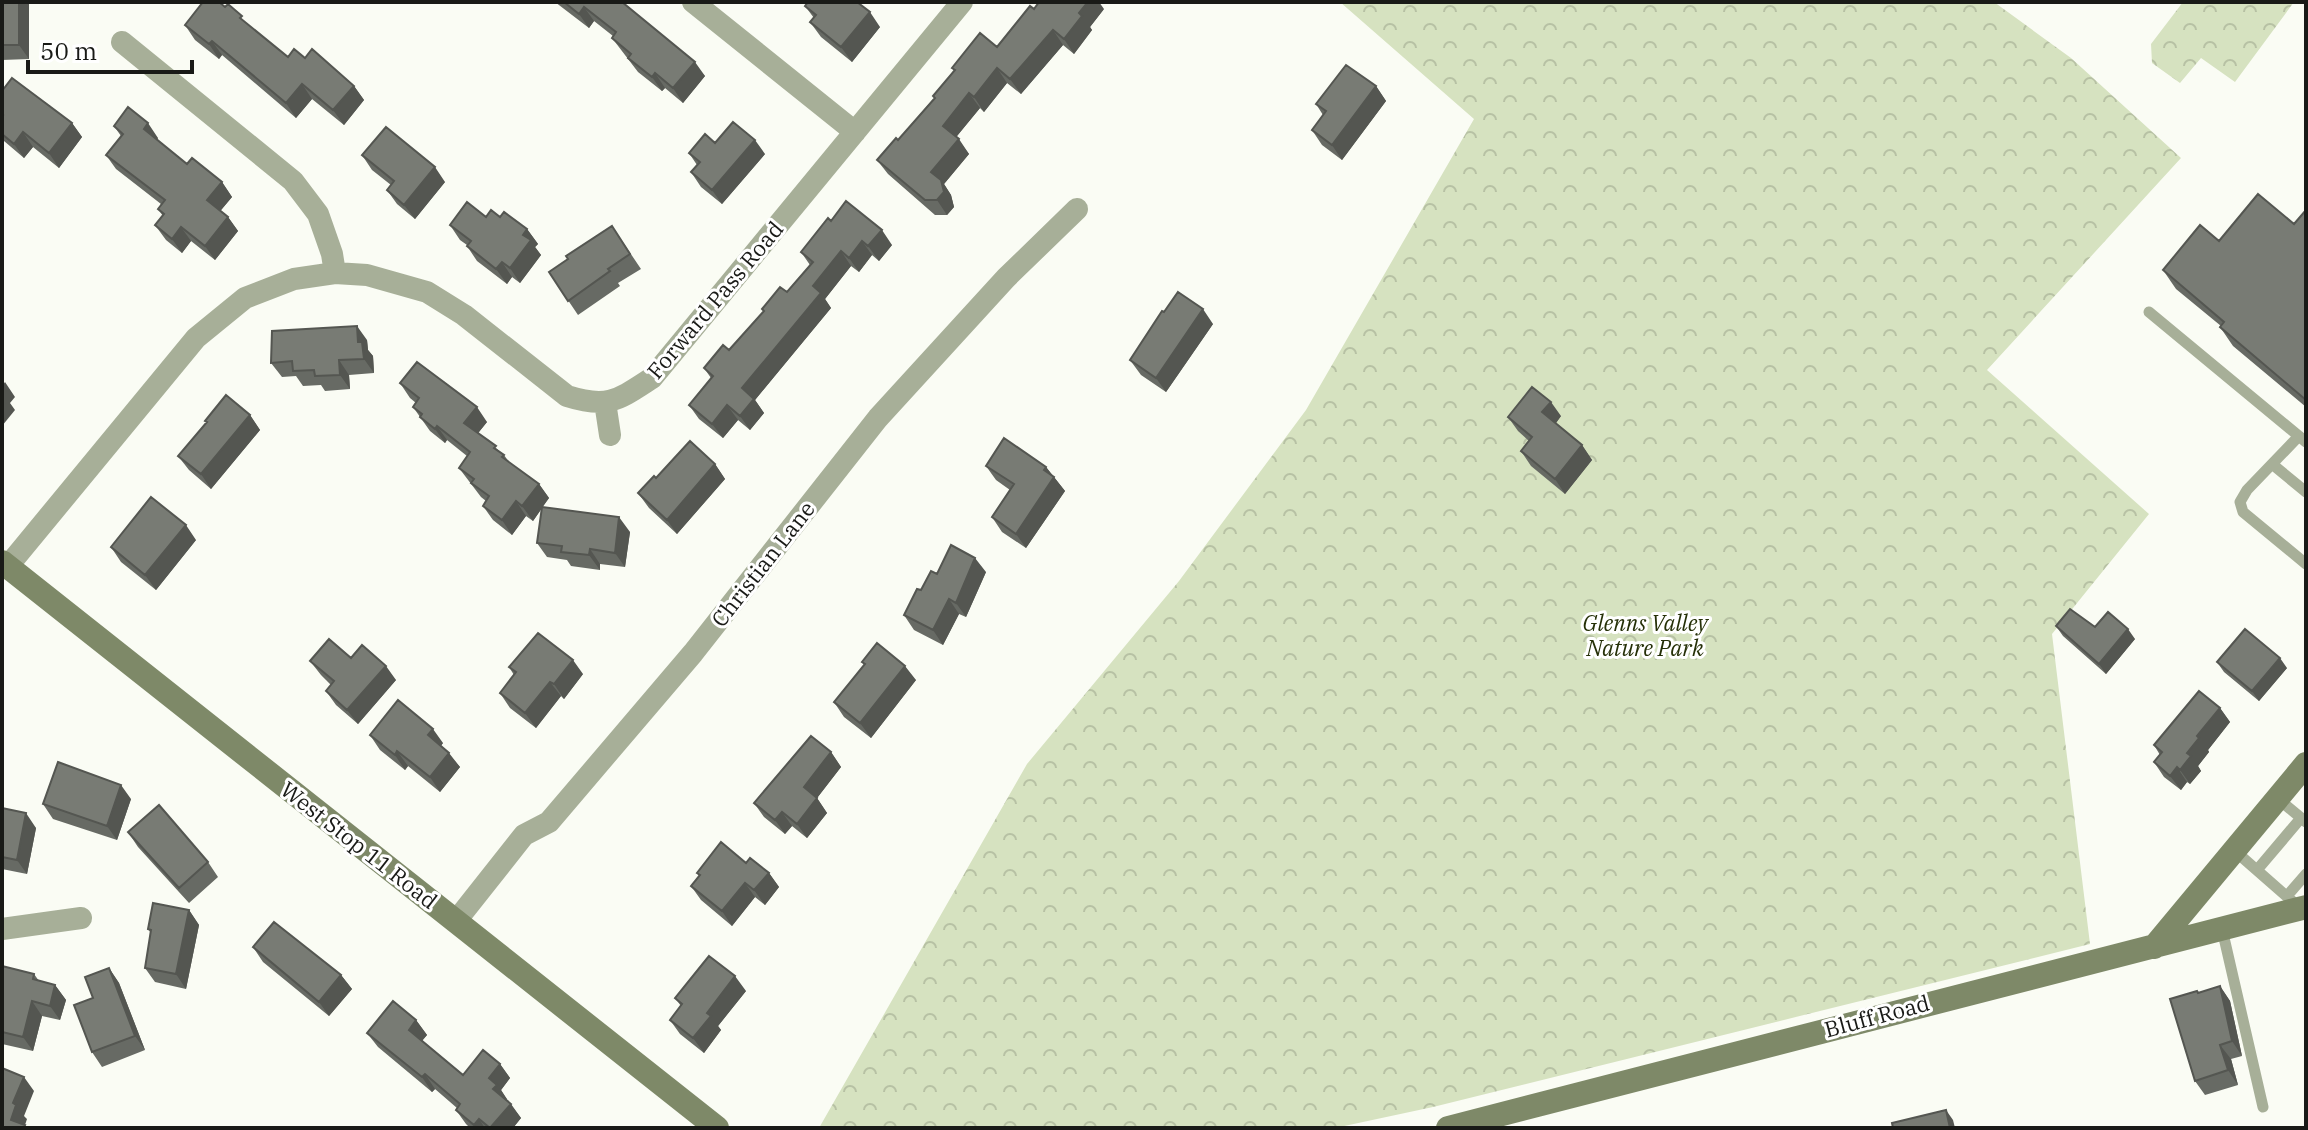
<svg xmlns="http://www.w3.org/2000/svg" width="2308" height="1130" font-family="'IBM Plex Serif',serif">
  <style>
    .forest { fill: url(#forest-crowns) }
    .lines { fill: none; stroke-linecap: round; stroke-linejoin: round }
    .lane { stroke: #a7af98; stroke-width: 11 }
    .street { stroke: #a7af98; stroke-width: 22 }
    .secondary { stroke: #7e8968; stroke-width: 24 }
    .wall { fill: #676a64 }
    .shaded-wall { fill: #545651 }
    .building { fill: #787b74; stroke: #545651; stroke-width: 2 }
    .labels { text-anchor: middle; stroke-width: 6; stroke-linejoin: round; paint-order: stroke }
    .street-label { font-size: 22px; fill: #191a17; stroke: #fff }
    .park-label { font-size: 22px; font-style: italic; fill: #253007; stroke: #fff }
  </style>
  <defs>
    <pattern id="forest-crowns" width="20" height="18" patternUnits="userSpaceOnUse" patternTransform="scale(2)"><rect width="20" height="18" fill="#d6e2c0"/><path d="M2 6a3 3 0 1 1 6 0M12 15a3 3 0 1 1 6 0" fill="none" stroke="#b7c1a4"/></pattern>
  </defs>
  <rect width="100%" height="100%" fill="#fafcf4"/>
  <path class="forest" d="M1340,2H1994L2071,58L2181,158L1987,370L2149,514L2052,634L2090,944L1433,1107L1335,1128H819L1027,764L1179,581L1306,410L1474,119Z
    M2183,2H2294L2235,82L2201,58L2180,83L2152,63L2151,44Z"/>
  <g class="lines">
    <path class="lane" d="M2149,312L2306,442
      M2299,436L2247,490L2240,502L2243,512L2306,564
      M2272,464L2306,492
      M2277,798L2306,822
      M2235,851L2300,908
      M2257,870L2301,818
      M2287,896L2306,874
      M2222,929L2263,1107"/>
    <path class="street" d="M693,2L855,132
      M122,42L293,181L318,214L332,254L335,273
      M605,402L610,435
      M8,566L196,338L245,298L294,279L335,273L367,275L427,292L464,315L567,396C608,409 618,400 652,378L962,2
      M456,921L524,835L549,822L693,653L878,418L1006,278L1077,209
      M2,929L81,918"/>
    <path class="secondary" d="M2,562L717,1128
      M2154,947L2306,764
      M1448,1128L2306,907"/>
  </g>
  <path class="wall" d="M2,2H29V59L2,60Z
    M555,2H622L705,76L683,103L665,88L662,91L638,72L612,38L613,36L594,21L589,28Z
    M805,6L880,27L852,62L821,37L810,22L814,18Z
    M1104,9L1090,27L1092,30L1074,54L1063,45L1021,94L1007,83L984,112L980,108L956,137L969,154L944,184L951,195L954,207L947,215H935L888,174L877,160L898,140L934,98L954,70L952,68L997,47Z
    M185,25L250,26L288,57L305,58L354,86L364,100L344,125L312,99L296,118L222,55L219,59L195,40Z
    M1376,86L1386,101L1342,160L1322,145L1312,130L1323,115L1316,104Z
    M2,91L72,123L82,137L59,168L33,147L24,158L4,141L2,139Z
    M114,126L158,138L157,140L187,164L222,182L232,197L220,211L228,217L238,231L215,260L191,241L182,253L166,240L155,225L163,216L158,209L161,204L116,169L106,155L121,136Z
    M715,143L765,154L722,204L701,187L691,172L697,165L689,153Z
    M362,155L445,182L415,219L397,204L387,190L391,185L372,170Z
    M2306,210V407L2233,346L2220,327L2221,326L2176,289L2163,270L2219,241L2294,224Z
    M486,217H500L527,229L538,244L535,247L541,255L520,283L512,277L507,284L477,261L467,246V245L460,240L450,225Z
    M831,221L892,245L879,261L872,255L859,272L851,266L825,299L831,308L755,400L764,413L750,430L738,420L723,438L699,419L689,405L711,378L704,368L729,350L764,311L762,309L787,292L810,265L801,252Z
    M612,226L641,269L618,283L620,286L578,315L549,272L568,259Z
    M1164,312L1213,324L1166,392L1141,375L1130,360Z
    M367,340L368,350L373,356L374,373L349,375L350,389L325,391L321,385L303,386L296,376L282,377L271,363Z
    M400,383L487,422L478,433L504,455L509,462L539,484L549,498L542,507L630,532L625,567L600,564V570L571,566L567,560L547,557L537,543L542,508L533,521L526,516L512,535L493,520L483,506L486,501L481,497L459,468L467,456L447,440L445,443L430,431L413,407L416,403L410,398Z
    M250,415L260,430L211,489L189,470L178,456Z
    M1561,416L1556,423L1582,445L1592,460L1565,494L1531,466L1521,451L1529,441L1518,431L1508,417Z
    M715,464L725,479L677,534L649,508L638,493L656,478Z
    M986,466L1046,467L1065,491L1026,548L1002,532L992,517L1010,490L996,480Z
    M196,540L156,590L121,562L111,547Z
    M986,572L966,617L959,614L943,645L914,630L904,615L921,590L937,574Z
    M2056,626L2095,627L2135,639L2106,674L2063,636Z
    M351,658L396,680L358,724L336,705L326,691L331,685L321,675L310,661Z
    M862,662L916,680L871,738L844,717L834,702L864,665Z
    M2217,662L2287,668L2259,701L2224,672Z
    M509,667L583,674L564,699L561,696L536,728L510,708L500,693L514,675Z
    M2220,708L2230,722L2208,750L2209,752L2198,766L2201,771L2190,784L2187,782L2181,790L2164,777L2154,762L2160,755L2154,745Z
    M370,735L443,743L441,746L460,767L440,792L408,766L405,770L380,750Z
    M831,752L841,767L817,798L827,813L807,838L792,826L785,834L764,817L754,803Z
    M131,799L117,840L53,819L43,804Z
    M2,808L36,828L27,874L2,869Z
    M128,832L208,862L218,877L189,903L138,847Z
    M746,863L769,873L779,887L765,905L755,897L732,926L701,900L691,886L699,876L697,873Z
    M189,910L199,925L186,989L155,982L145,968L151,933L148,929Z
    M253,947L341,975L352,989L329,1016L263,962Z
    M2,966L34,974L39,981L55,985L66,1000L60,1020L42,1016L33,1051L2,1044Z
    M109,968L119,983L145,1050L102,1067L92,1052L93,998Z
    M2220,986L2230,1001L2242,1056L2231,1059L2238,1085L2205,1095L2195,1081L2199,993Z
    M746,991L718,1026L721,1030L704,1053L680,1034L670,1020L681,1006L675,998Z
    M416,1020L427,1035L422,1041L463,1075L500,1064L510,1078L501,1090L507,1100L521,1118L513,1128H470L466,1124L456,1110L457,1108L435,1089L432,1092L378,1047L367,1033Z"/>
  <path class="shaded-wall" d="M19,2H29V59L19,45Z
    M1088,2H1099L1104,9L1090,27L1092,30L1074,54L1064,39L1079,13Z
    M584,7L594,21L589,28L579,14Z
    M870,12L880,27L852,62L841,47Z
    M1053,30L1063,45L1021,94L1010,79Z
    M212,41L222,55L219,59L209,44Z
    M695,62L705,76L683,103L673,88Z
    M997,68L1007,83L984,112L974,97Z
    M655,73L665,88L662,91L652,77Z
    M302,84L312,99L296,118L286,103Z
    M354,86L364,100L344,125L333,110Z
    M1376,86L1386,101L1342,160L1332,145Z
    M969,93L980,108L953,141L943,126Z
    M72,123L82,137L59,168L49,153Z
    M148,123L158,138L154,143L144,129Z
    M23,132L33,147L24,158L14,144Z
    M959,139L969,154L944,184L951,195L954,207L947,215L937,200L931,172Z
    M755,140L765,154L722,204L712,190Z
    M435,167L445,182L415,219L404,205Z
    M222,182L232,197L217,215L207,200Z
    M228,217L238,231L215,260L205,246Z
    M181,227L191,241L182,253L172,239Z
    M527,229L538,244L535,247L541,255L520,283L510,268L523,235Z
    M882,230L892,245L879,261L868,246Z
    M862,241L872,255L859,272L849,258Z
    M841,251L851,266L825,299L831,308L755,400L764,413L750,430L740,416L742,388L813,286Z
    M502,262L512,277L507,284L496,269Z
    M1203,309L1213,324L1166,392L1156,378Z
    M357,326L367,340L368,350L373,356L374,373L364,359L358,342Z
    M339,360L349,375L350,389L340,375Z
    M5,382L15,397L10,403L15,410L2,426V386Z
    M1551,402L1561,416L1553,427L1542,412Z
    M727,405L738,420L723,438L712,424Z
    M477,407L487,422L475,437L464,423Z
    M250,415L260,430L211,489L201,474Z
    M437,426L447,440L445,443L435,429Z
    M1582,445L1592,460L1565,494L1555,479Z
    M715,464L725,479L677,534L667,520Z
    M1046,467L1065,491L1026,548L1016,534Z
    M539,484L549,498L533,521L522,506Z
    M516,501L526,516L512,535L502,520Z
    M619,517L630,532L625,567L615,553Z
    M186,525L196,540L156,590L145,575Z
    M590,549L600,564V570L589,555Z
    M975,558L986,572L966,617L956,603Z
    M949,599L959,614L943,645L933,630Z
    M2128,629L2135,639L2106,674L2099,664Z
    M2280,658L2287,668L2259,701L2252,691Z
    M573,660L583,674L564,699L554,684Z
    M386,666L396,680L358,724L347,710Z
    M905,666L916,680L871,738L860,723Z
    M550,682L561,696L536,728L525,713Z
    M2220,708L2230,722L2208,750L2209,752L2198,766L2201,771L2190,784L2180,770L2187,753L2197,736Z
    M433,729L443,743L438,749L428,735Z
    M397,751L408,766L405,770L395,755Z
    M831,752L841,767L814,802L804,787Z
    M449,753L460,767L440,792L430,777Z
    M2177,767L2187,782L2181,790L2170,776Z
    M121,785L131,799L117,840L107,826Z
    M817,798L827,813L807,838L797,824Z
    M782,812L792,826L785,834L775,820Z
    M26,813L36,828L27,874L17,860Z
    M769,873L779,887L765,905L754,890Z
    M745,883L755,897L732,926L722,911Z
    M189,910L199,925L186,989L176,974Z
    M109,968L119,983L145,1050L135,1036Z
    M341,975L352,989L329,1016L319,1002Z
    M735,976L746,991L718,1026L721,1030L704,1053L693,1038L707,1013Z
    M55,985L66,1000L60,1020L50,1006Z
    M2220,986L2230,1001L2242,1056L2232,1041Z
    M32,1001L42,1016L33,1051L23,1037Z
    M416,1020L427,1035L419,1044L409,1030Z
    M2220,1045L2231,1059L2238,1085L2228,1070Z
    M500,1064L510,1078L501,1090L507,1099L504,1104L493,1089L489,1078Z
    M425,1074L435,1089L432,1092L422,1077Z
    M24,1077L34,1091L24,1116L27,1119L25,1125L27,1128H16L11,1120L13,1103Z
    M511,1104L521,1118L513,1128H490Z
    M1946,1110L1953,1120L1955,1128H1950Z
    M479,1119L485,1128H476L474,1125Z"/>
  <path class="building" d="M2,2H19V45H2Z
    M203,2H219L225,7L228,4L242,16L240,18L288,57L294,49L305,58L312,49L354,86L333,110L302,84L286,103L212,41L209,44L185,25Z
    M564,2H622L695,62L673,88L655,73L652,77L628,58L631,54L612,38L616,32L584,7L579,14Z
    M808,2H857L870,12L841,47L810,22L816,15L805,6Z
    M1039,2H1088L1079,13L1082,16L1064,39L1053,30L1010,79L997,68L974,97L969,93L943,126L959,139L931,172L941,180L944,192L937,200H925L877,160L896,138L898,140L935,98L933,96L955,70L952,68L980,33L997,47L1030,6L1034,9Z
    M1346,65L1376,86L1332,145L1312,130L1326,111L1316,104Z
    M12,78L72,123L49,153L23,132L14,144L2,134V116L3,115L2,114V91Z
    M128,107L148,123L144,129L187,164L192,158L222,182L207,200L228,217L205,246L181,227L172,239L155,225L164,214L158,209L165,200L106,155L123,134L114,126Z
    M733,122L755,140L712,190L691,172L700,162L689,153L705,134L715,143Z
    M386,127L435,167L404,205L387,190L394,181L362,155Z
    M2258,194L2294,224L2306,210V400L2220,327L2224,322L2163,270L2200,225L2219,241Z
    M846,201L882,230L868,246L862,241L849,258L841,251L813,286L821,293L742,388L754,399L740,416L727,405L712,424L689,405L713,376L704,368L723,345L729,350L764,311L762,309L780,287L787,292L813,262L801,252L828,218L831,221Z
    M467,202L486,217L491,210L500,217L504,212L527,229L523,235L531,240L510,268L502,262L496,269L467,246L471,241L450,225Z
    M612,226L630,254L608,269L610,271L568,301L549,272L568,259L566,256Z
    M1178,292L1203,309L1156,378L1130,360L1162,311L1164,312Z
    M357,326L358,342H362L364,359L339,360L340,375L315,376L314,370L293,371L292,361L271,363L272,331Z
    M417,362L477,407L464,423L496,446L494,448L504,455L502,457L539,484L522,506L516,501L502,520L483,506L489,496L471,483L474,479L459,468L470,452L437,426L435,429L420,417L422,414L413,407L419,398L400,383Z
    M1532,387L1551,402L1542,412L1582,445L1555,479L1521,451L1532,437L1508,417Z
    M226,395L250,415L201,474L178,456L207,422L205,421Z
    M1004,438L1046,467L1044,470L1054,477L1016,534L992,517L1014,484L986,466Z
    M690,441L715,464L667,520L638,493L654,476L656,478Z
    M151,497L186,525L145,575L111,547Z
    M542,507L619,517L615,553L590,549L589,555L561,552L562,546L537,543Z
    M951,545L975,558L956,603L949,599L933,630L904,615L917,589L921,590L931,571L937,574Z
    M2070,609L2095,627L2108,612L2128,629L2099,664L2056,626Z
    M2245,629L2280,658L2252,691L2217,662Z
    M538,633L573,660L554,684L550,682L525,713L500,693L516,672L509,667Z
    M329,639L351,658L362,645L386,666L347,710L326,691L334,681L310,661Z
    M877,643L905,666L860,723L834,702L865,664L862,662Z
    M2199,691L2220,708L2197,736L2199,738L2187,753L2191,756L2180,770L2177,767L2170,776L2154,762L2162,752L2154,745Z
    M398,700L433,729L428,735L449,753L430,777L397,751L395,755L370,735Z
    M811,736L831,752L804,787L817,798L797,824L782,812L775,820L754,803Z
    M58,762L121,785L107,826L43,804Z
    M159,805L208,862L179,888L128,832Z
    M2,808L26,813L17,860L2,857Z
    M721,842L746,863L750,858L769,873L754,890L745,883L722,911L691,886L700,875L697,873Z
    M153,903L189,910L176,974L145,968L151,930L148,929Z
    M274,922L341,975L319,1002L253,947Z
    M709,956L735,976L707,1013L711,1016L693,1038L670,1020L682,1004L675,998Z
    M2,966L34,974L33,979L55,985L50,1006L32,1001L23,1037L2,1032Z
    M109,968L135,1036L92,1052L74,1005L93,998L85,977Z
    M2220,986L2232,1041L2220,1045L2228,1070L2195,1081L2170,999L2197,991L2198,993Z
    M393,1001L416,1020L409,1030L463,1075L483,1050L500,1064L489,1078L497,1085L493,1089L511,1104L490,1128L479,1119L474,1125L456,1110L460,1104L425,1074L422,1077L367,1033Z
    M2,1068L24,1077L13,1103L16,1105L11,1120L25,1125L23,1128H2Z
    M1946,1110L1950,1128H1893L1892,1123Z"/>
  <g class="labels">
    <g class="street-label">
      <text transform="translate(715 300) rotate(-50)" y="8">Forward Pass Road</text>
      <text transform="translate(763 564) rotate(-52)" y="8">Christian Lane</text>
      <text transform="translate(359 845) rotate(38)" y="8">West Stop 11 Road</text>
      <text transform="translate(1877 1016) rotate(-15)" y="8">Bluff Road</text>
    </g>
    <g class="park-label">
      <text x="1645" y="631">Glenns Valley<tspan x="1645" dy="25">Nature Park</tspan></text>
    </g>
  </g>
  <rect width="2308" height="1130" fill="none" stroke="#191a17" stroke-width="8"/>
  <path d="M28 60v12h164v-12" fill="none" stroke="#191a17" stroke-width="4"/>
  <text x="40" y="60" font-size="24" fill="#191a17" stroke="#ffffff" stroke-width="6" paint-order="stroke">50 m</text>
</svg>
